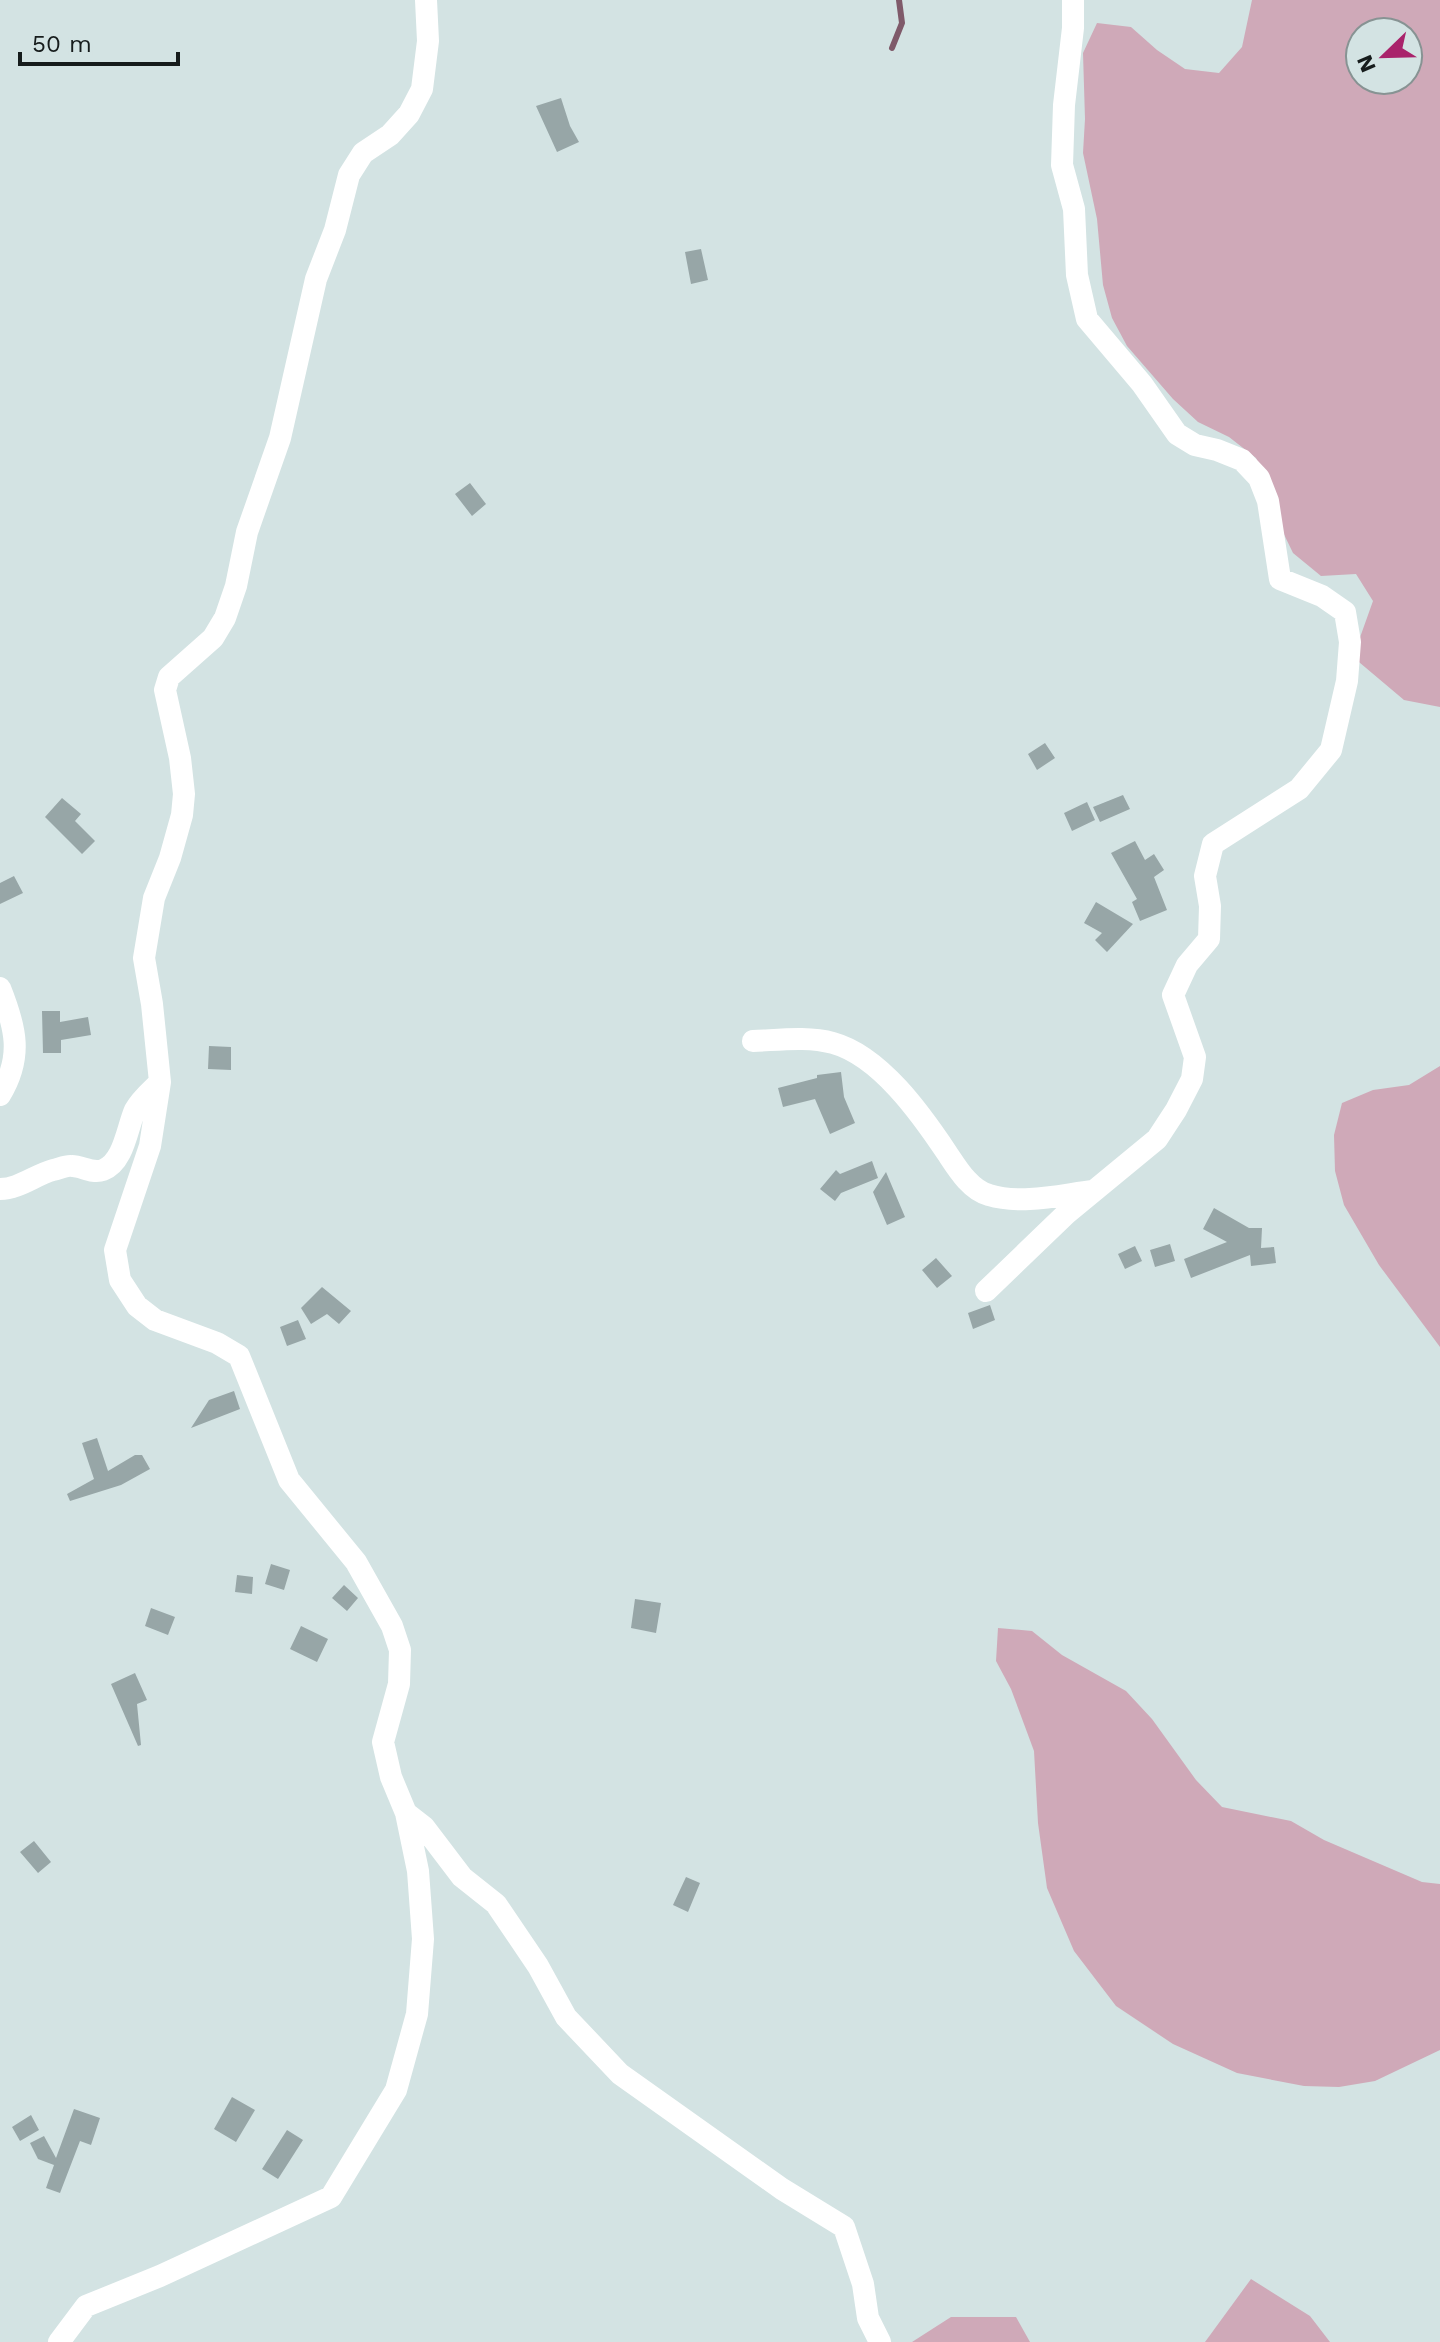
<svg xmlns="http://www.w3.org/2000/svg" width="1440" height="2342" font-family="'Work Sans',sans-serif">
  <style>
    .green { fill: #cfa9b8; fill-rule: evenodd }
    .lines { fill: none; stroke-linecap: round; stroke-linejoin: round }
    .stream { stroke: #7f5a6a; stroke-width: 6 }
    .building { fill: #97a6a7 }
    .street { stroke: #fff; stroke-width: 22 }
  </style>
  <rect width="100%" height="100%" fill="#d3e3e3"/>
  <path class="green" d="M1252,0H1440V707L1404,700L1353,657L1373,601L1356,574L1321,576L1293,553L1278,522L1270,491L1256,458L1229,437L1198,422L1173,399L1127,346L1112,318L1103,285L1097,219L1083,153L1085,119L1083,53L1097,23L1131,27L1157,50L1185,69L1219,73L1242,47ZM1360,32H1408V80H1360Z
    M1440,1066V1347L1379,1265L1344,1205L1335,1171L1334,1135L1342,1103L1373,1090L1409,1085Z
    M998,1628L1032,1631L1062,1655L1126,1691L1152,1719L1196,1780L1222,1807L1291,1821L1324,1840L1422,1882L1440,1884V2050L1375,2081L1339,2087L1304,2086L1237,2073L1173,2044L1116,2006L1074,1951L1047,1888L1038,1823L1034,1751L1011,1689L996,1661Z
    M1251,2279L1310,2316L1330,2342H1205Z
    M951,2317H1016L1030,2342H912Z"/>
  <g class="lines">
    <path class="stream" d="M892,48L902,23L899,0"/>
  </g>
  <path class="building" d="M561,98L570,126L579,142L557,152L536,106Z
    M701,249L708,280L691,284L685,252Z
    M470,483L486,504L472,516L455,494Z
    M1045,743L1055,758L1037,770L1028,754Z
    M1123,795L1130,809L1100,822L1093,807Z
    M62,798L81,814L75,821L95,841L82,854L45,817Z
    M1087,802L1095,820L1072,831L1064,813Z
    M1135,841L1145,860L1154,854L1164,870L1154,877L1167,910L1140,921L1132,902L1137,899L1111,853Z
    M14,876L23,893L0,904V883Z
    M1096,902L1133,924L1107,952L1095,940L1102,933L1084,923Z
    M42,1011H60V1022L88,1017L91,1035L61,1040V1053H43Z
    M209,1046L231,1047V1070L208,1069Z
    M841,1072L844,1097L855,1123L830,1134L815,1099L783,1107L778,1088L817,1078V1075Z
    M872,1161L878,1178L841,1193L835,1201L820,1189L836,1170L840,1174Z
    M886,1172L905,1217L887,1225L873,1192Z
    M1214,1208L1249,1228H1262L1261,1248L1274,1247L1276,1263L1251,1266L1250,1255L1191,1278L1184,1259L1227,1242L1203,1229Z
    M1170,1244L1175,1261L1155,1267L1150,1250Z
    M1135,1246L1142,1261L1125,1269L1118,1254Z
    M936,1258L952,1276L937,1288L922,1270Z
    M322,1287L351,1311L339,1324L327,1314L311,1324L301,1308Z
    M990,1305L995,1320L973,1329L968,1313Z
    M298,1320L306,1339L287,1346L280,1327Z
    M234,1391L240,1409L191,1428L209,1400Z
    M97,1438L108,1471L135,1455H142L150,1469L121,1485L70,1501L67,1494L94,1479L82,1443Z
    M271,1564L290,1570L284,1590L265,1584Z
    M237,1575L253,1577L252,1594L235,1592Z
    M344,1585L358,1598L347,1611L332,1598Z
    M635,1599L661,1603L656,1633L631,1628Z
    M151,1608L175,1617L168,1635L145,1626Z
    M301,1626L328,1639L317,1662L290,1649Z
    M135,1673L147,1700L137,1704L141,1745L138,1746L111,1684Z
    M34,1841L51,1862L38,1873L20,1852Z
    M686,1877L700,1883L688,1912L673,1905Z
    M232,2097L255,2110L236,2142L214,2129Z
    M74,2109L100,2118L91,2145L80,2141L60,2193L46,2188L54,2165L38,2159L30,2143L44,2136L56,2158Z
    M31,2115L39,2130L20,2141L12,2127Z
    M287,2130L303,2140L278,2179L262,2169Z"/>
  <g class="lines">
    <path class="street" d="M0,988C16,1028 23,1057 0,1095
      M753,1041C779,1040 808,1036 833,1043C880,1056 921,1114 947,1153C957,1168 970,1190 989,1195C1022,1205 1060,1195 1093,1191
      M0,1189C19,1189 35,1175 53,1170C59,1169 66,1165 72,1166C82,1166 92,1174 103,1170C124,1162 127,1128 135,1110C141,1099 151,1091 160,1082
      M986,1291L1066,1214L1157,1139L1176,1110L1192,1079L1195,1057L1173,995L1187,965L1209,939L1210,906L1205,876L1213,844L1299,789L1331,750L1347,681L1350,642L1345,612L1322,596L1280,579L1268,501L1259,478L1242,460L1217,450L1195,445L1177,434L1142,384L1087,319L1077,275L1074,209L1062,165L1064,105L1073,28V0
      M406,1813L424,1827L462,1877L496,1904L538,1966L566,2017L620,2074L782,2189L844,2227L863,2284L868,2318L880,2342
      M59,2342L86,2306L160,2276L331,2197L396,2090L417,2014L423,1939L418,1871L406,1813L391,1777L383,1742L399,1684L400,1650L392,1626L356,1562L289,1480L239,1356L217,1343L155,1320L137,1306L120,1280L115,1250L150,1146L160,1082L152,1004L144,958L154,898L170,858L182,815L184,794L180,758L165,690L169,677L213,638L225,618L236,586L247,532L280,438L316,279L335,230L349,175L363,153L390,135L409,114L422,89L428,41L426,0"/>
  </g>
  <g transform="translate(1384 56) rotate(247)"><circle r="38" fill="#d3e3e3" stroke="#879393" stroke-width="2"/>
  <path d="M0-6L14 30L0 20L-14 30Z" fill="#a9236b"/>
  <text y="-12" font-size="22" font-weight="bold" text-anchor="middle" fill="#161c1c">N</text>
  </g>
  <path d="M20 52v12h158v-12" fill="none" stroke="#161c1c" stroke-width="4"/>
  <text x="32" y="52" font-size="24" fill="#161c1c" stroke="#d3e3e3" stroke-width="6" paint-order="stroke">50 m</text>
</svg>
